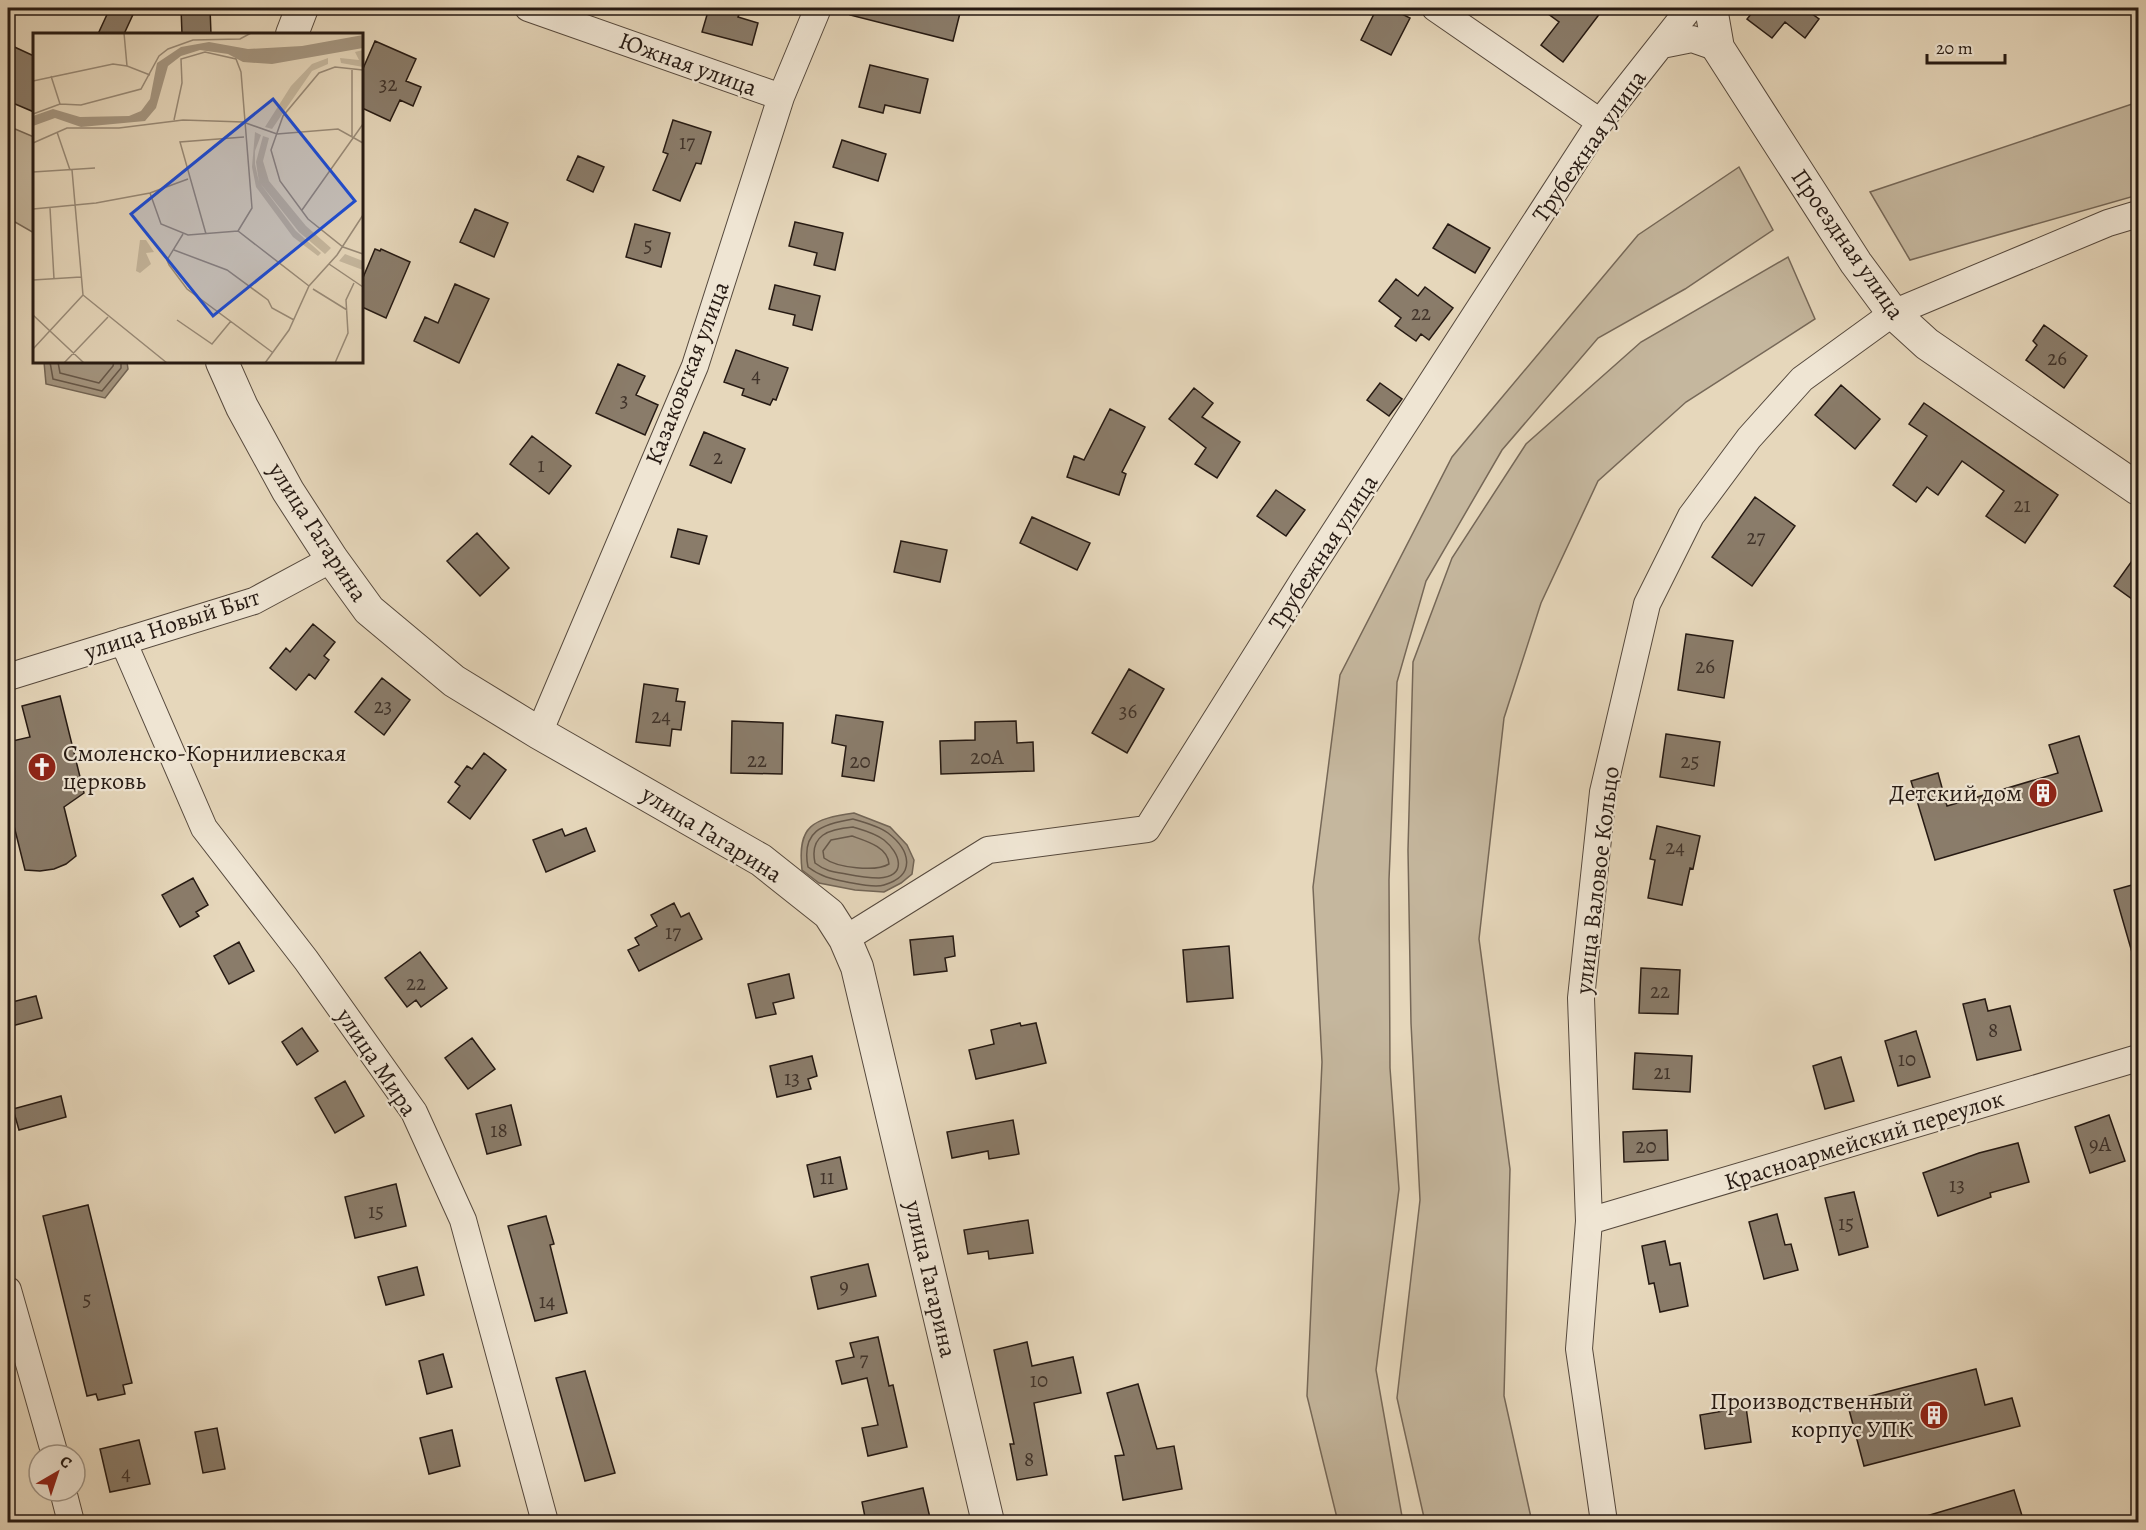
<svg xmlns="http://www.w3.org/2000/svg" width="2146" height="1530" font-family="Alegreya,serif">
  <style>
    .green { fill: #c5b79e; stroke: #766858; stroke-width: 1.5 }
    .water { fill: #a59782; stroke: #726556; stroke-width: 1.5 }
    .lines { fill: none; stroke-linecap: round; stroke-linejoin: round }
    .shore { stroke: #66584a; stroke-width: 1.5 }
    .building { fill: #8a7c6a; stroke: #261a13; stroke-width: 1.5 }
    .minor-casing { stroke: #56493d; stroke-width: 28 }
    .tertiary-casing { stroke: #56493d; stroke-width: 34 }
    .minor { stroke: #efe5d3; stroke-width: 26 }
    .tertiary { stroke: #efe5d3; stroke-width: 32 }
    .labels { text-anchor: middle; stroke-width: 4.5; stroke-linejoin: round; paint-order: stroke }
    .number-label { font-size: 21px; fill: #3f3229 }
    .street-label { font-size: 24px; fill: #261a13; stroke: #efe5d3 }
    .poi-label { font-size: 24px; fill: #261a13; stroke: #efe5d3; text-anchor: end }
    .inset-road { fill: none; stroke: #998b78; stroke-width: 1.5 }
    .view { fill: #1d4ed8; fill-opacity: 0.15; stroke: #1d4ed8; stroke-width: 3 }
    .inset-edge { fill: none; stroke: #261a13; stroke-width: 3 }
  </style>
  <rect width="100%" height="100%" fill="#e6d7bb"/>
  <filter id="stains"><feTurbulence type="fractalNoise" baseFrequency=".00333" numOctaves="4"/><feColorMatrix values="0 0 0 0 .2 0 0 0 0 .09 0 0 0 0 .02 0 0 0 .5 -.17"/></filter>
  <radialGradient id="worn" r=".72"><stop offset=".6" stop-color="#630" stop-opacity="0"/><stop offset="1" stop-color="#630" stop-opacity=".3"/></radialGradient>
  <path class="green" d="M2138,102V195L1910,260L1870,192Z
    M8,126L34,137V233L8,218Z
    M1739,167L1773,230L1685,289L1598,338L1502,450L1426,581L1397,682L1389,880L1390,1068L1399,1189L1376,1370L1403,1522H1338L1307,1396L1322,1062L1313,887L1340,675L1452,457L1638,235Z
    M1788,257L1815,319L1686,402L1598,481L1541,603L1504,718L1479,939L1510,1169L1504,1396L1532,1522H1425L1397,1398L1420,1200L1411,1023L1408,850L1413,662L1452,558L1526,444L1641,342Z"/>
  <path class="water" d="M44,362H127L128,369L105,398L46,384Z
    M854,813L890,827L907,845L914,860L912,874L901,883L884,892L855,890L819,883L802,870C797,825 813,819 854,813Z"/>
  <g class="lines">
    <path class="shore" d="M50,362L53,379L102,391L121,368V362
      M58,362L60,373L99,383L113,366L114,362
      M853,819C864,822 879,826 888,833C910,850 917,875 884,885C874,888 858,884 847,882C832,879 821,877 808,867C801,831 822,824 853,819Z
      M853,827C863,830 875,833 884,840C900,853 908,876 879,878C868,878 856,876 846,874C834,872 825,871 815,863C809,835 829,829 853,827Z
      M852,836C866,841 888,847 889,864C876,872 837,868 824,858L823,851L831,840Z"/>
  </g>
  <path class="building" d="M110,8H136L124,34H98Z
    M181,8H210L211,34H182Z
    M709,8H724L740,12L738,17L758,23L752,45L702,32Z
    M851,8H938L960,13L953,41L850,15Z
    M1377,8H1390L1410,18L1391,55L1361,40Z
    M1540,8H1604L1563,62L1541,45L1559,22Z
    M1756,8H1804L1819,19L1805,38L1785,22L1772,38L1747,19Z
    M375,41L416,59L406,81L421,87L413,106L400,100L390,121L362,108V71Z
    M8,44L34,56V112L8,101Z
    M870,65L928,79L920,113L885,105L883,113L859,107Z
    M673,120L711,132L701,164L696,163L680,201L653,190L668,154L663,152Z
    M842,140L886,154L878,181L833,167Z
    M578,156L604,167L593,192L567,180Z
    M475,209L508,223L494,257L460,242Z
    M795,222L843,233L835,270L814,265L817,253L789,246Z
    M635,224L670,233L661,267L626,257Z
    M1448,224L1490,248L1475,273L1433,248Z
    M375,249L380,251L381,249L410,262L386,318L362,307V280Z
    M1396,279L1418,296L1425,287L1453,308L1429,340L1421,334L1416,341L1395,326L1401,318L1379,301Z
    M455,284L489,299L459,363L414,341L425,317L438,323Z
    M775,285L820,296L812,330L793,325L795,315L769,309Z
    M2044,325L2087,356L2064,388L2026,360L2037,345L2033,341Z
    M736,350L788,368L776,400L773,399L770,405L742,395L744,389L724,382Z
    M618,364L645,376L636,395L658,405L645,435L596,413Z
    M1380,383L1402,399L1389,416L1367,400Z
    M1841,385L1880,419L1855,449L1815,415Z
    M1194,388L1213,403L1202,417L1240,442L1217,478L1195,464L1206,448L1169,419Z
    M1924,403L2058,495L2025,543L1986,516L2004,491L1962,461L1938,495L1927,487L1916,502L1893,485L1927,436L1909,424Z
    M1110,409L1145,427L1122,472L1126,474L1119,495L1067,477L1074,456L1084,460Z
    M704,432L745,449L731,483L690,465Z
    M532,436L571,466L549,494L510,464Z
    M1276,490L1305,510L1286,536L1257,516Z
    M1755,497L1795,526L1752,586L1712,557Z
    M1032,517L1090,543L1077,570L1020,543Z
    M678,529L707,536L699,564L671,557Z
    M477,533L509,568L480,596L447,561Z
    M901,541L947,550L940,582L894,572Z
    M2139,551V604L2114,586Z
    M313,624L335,642L324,656L329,660L315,679L309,674L296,690L270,668L286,648L290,652Z
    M1686,634L1733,641L1724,698L1678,690Z
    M1129,669L1164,689L1127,753L1092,733Z
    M382,678L410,700L384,735L355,712Z
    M644,684L678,689L676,701L685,702L681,730L672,729L670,746L636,742Z
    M60,696L84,793L64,807L76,856L66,864L54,869L40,871L25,870L8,802V742L30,737L22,706Z
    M836,715L883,722L874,781L842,776L846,746L832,743Z
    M732,721L783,723L782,774L731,773Z
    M1016,721L1017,743L1033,742L1034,771L941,774L940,741L975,740V722Z
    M1666,734L1720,742L1714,786L1660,777Z
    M2079,736L2102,811L1935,860L1911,781L1938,773L1947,806L2058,773L2049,745Z
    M484,753L506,770L470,819L448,802L460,786L455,782L467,766L472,769Z
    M1657,826L1700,836L1693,869L1690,868L1682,905L1648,898L1655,860L1650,859Z
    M586,828L595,851L546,872L533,840L562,829L565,836Z
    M193,878L208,905L196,912L199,916L180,927L162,895Z
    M2139,883V955L2133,956L2114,890Z
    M674,903L681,917L689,913L702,939L639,971L628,950L639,945L635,938L657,926L651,915Z
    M953,936L955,956L945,958L947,971L914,975L910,940Z
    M239,942L254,971L229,984L214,956Z
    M1229,946L1233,998L1187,1002L1183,950Z
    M420,952L447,988L421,1007L416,1000L407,1007L385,978Z
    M1641,968L1680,970L1678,1014L1639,1013Z
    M789,974L794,998L773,1003L776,1014L756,1018L748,984Z
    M36,996L42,1018L8,1027V1003Z
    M1985,999L1988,1011L2010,1006L2021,1050L1977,1060L1963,1004Z
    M1020,1023L1021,1026L1036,1023L1046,1063L976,1079L969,1050L994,1044L991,1030Z
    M302,1028L318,1051L297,1065L282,1042Z
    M1916,1031L1930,1077L1898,1086L1885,1041Z
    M472,1038L495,1069L468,1089L445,1058Z
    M1635,1053L1692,1056L1690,1092L1633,1089Z
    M812,1056L817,1076L808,1079L811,1089L777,1097L770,1066Z
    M1841,1057L1854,1101L1825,1109L1813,1066Z
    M345,1081L364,1116L335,1133L315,1098Z
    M61,1096L66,1117L19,1130L13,1109Z
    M511,1105L521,1145L487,1154L476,1114Z
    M2109,1115L2125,1161L2090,1173L2075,1127Z
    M1013,1120L1019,1154L989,1159L988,1151L952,1158L947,1132Z
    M1667,1130L1668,1160L1624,1162L1623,1132Z
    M2018,1143L2029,1182L1990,1193L1991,1197L1938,1216L1923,1173L1979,1153Z
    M840,1157L847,1189L814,1197L807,1165Z
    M396,1184L406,1226L355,1238L345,1197Z
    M1854,1192L1868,1247L1839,1255L1825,1198Z
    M88,1205L132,1383L123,1385L125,1394L98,1400L96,1394L87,1396L43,1216Z
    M1777,1214L1785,1245L1791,1244L1798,1270L1764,1279L1749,1222Z
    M546,1216L554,1244L550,1245L567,1313L535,1321L508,1226Z
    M1028,1220L1033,1253L989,1259L988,1251L968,1254L964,1230Z
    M1665,1241L1670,1265L1680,1263L1688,1306L1660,1312L1654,1283L1649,1284L1642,1246Z
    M868,1264L876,1296L818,1309L811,1277Z
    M417,1267L424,1295L386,1305L378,1277Z
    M878,1337L889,1386L893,1385L907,1447L868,1456L862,1428L878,1425L867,1378L842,1384L836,1361L854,1357L850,1343Z
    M1027,1342L1032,1366L1073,1357L1081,1393L1034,1403L1047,1475L1017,1480L1010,1444H1014L994,1350Z
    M443,1354L452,1387L427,1394L419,1361Z
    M1976,1369L1985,1405L2012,1398L2020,1426L1864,1466L1847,1402Z
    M585,1371L615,1473L585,1481L556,1378Z
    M1138,1384L1157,1449L1174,1446L1182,1489L1123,1500L1115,1456L1124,1455L1107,1393Z
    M1746,1407L1751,1442L1705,1449L1700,1415Z
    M217,1428L225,1469L203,1473L195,1432Z
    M452,1430L460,1466L429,1474L420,1438Z
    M139,1440L150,1484L110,1492L100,1449Z
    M923,1488L931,1522H866L862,1502Z
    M2014,1490L2024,1522H1924L1923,1517Z"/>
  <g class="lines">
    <g class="minor-casing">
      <path id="minor" d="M528,8L781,97
        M1435,8L1600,122
        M1662,45L1692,39L1718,48
        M123,641L204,828L306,960L414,1112L463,1220L545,1522
        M8,677L254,601L332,559
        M539,733L695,366L781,97L818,8
        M845,939L988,850L1147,829L1304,579L1600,122L1690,8
        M1589,1221L2138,1058
        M8,1290L55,1455
        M63,1491L71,1522
        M1604,1522L1579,1349L1589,1221L1581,998L1603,792L1647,604L1691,516L1749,438L1802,379L1893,313L2108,223L2138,214"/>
    </g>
    <g class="tertiary-casing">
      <path id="tertiary" d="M1711,8L1718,48L1856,263L1893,313L1927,344L2138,489
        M292,34L302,8
        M222,362L242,407L288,491L332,559L369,610L454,681L539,733L761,860L829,914L845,939L857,967L988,1522"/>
    </g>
    <use href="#minor" class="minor"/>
    <use href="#tertiary" class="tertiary"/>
  </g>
  <defs>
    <g id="church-disc" transform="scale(1.5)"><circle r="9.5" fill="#8f2418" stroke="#efe5d3"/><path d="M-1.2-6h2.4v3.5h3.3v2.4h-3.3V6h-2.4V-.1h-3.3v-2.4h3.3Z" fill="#fff"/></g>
    <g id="building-disc" transform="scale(1.5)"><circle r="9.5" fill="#8f2418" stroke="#efe5d3"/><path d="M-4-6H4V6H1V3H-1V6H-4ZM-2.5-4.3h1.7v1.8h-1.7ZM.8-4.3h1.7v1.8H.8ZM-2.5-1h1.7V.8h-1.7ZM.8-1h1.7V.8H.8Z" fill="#fff"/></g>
  </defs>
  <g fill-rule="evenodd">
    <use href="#church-disc" x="42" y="767"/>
    <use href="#building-disc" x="2043" y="793"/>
    <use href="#building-disc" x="1934" y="1415"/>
  </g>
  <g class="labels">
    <g class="number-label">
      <text x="388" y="91">32</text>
      <text x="687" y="149">17</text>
      <text x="648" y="252">5</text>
      <text x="1421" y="320">22</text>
      <text x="2057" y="365">26</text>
      <text x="756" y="382">4</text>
      <text x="624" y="407">3</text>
      <text x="718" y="464">2</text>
      <text x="541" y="472">1</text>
      <text x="2022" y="512">21</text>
      <text x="1756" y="544">27</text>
      <text x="1705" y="673">26</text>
      <text x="383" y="713">23</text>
      <text x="1128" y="718">36</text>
      <text x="661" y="723">24</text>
      <text x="987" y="764">20А</text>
      <text x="757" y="767">22</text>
      <text x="860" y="768">20</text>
      <text x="1690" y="768">25</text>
      <text x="1675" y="854">24</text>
      <text x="673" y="939">17</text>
      <text x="416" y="990">22</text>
      <text x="1660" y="998">22</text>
      <text x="1993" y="1037">8</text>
      <text x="1907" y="1066">10</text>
      <text x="1662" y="1079">21</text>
      <text x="792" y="1085">13</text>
      <text x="499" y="1137">18</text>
      <text x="2100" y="1151">9А</text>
      <text x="1646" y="1153">20</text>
      <text x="827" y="1184">11</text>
      <text x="1957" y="1192">13</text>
      <text x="376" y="1218">15</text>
      <text x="1846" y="1230">15</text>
      <text x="844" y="1293">9</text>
      <text x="87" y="1306">5</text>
      <text x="547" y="1308">14</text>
      <text x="864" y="1366">7</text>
      <text x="1039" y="1387">10</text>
      <text x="1029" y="1466">8</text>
      <text x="126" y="1480">4</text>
    </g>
    <g class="street-label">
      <text transform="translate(688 64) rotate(20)" y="8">Южная улица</text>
      <text transform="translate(1589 146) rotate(-55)" y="8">Трубежная улица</text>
      <text transform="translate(1848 244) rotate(55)" y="8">Проездная улица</text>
      <text transform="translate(687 373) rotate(-69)" y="8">Казаковская улица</text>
      <text transform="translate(318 532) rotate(57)" y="8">улица Гагарина</text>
      <text transform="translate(1323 552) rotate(-57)" y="8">Трубежная улица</text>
      <text transform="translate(172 624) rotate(-18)" y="8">улица Новый Быт</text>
      <text transform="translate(712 834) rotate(32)" y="8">улица Гагарина</text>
      <text transform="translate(1597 880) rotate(-83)" y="8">улица Валовое Кольцо</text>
      <text transform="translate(377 1062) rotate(56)" y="8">улица Мира</text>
      <text transform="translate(1864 1140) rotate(-17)" y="8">Красноармейский переулок</text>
      <text transform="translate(931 1279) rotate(77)" y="8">улица Гагарина</text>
    </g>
    <g class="poi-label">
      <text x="63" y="761" text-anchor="start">Смоленско-Корнилиевская<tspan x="63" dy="28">церковь</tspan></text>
      <text x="2022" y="801">Детский дом</text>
      <text x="1913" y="1409">Производственный<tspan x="1913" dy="28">корпус УПК</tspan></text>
    </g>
  </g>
  <g transform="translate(33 33)">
    <rect width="330" height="330" fill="#e6d7bb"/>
    <path d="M330,17V34L308,30L307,25L326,27L322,19ZM295,25V31L279,38L239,96L232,94L258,53L279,31ZM222,99L228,102L222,118V131L226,149L223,129L230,103L236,105L230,128L236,148L273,193L298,215L292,221L266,199L227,150L263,198L288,220L285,223L260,204L223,154L219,134ZM107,207H113L121,219L113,220L118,231L107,240L103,238ZM312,221L330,228V237L306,228Z" fill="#c5b79e"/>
    <path d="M330,2V15L239,31L210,29L195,21L167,17L148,23L135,33L123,75L112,88L48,94L22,85L0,93V83L20,76L47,84L96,83L108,78L117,66L124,30L148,14L176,9L215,16L269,13Z" fill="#a59782"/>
    <path class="inset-road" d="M91,0L94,33L117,42M319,37V103M330,37L302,34L286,40L250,83L238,117L247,148L275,186L310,214L330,221M18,43L27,71M0,48L80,31L94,33M0,81L27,71L48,72L108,56L126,23L135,16L160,7L207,6L218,0M141,87L149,50L148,26L172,19L203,26L208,39L219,175L205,198M24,99L37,137M0,110L34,95H86L150,87L210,89L244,101L305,96L330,110M39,137L50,262M0,139L62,135M117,160L128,191L155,202L205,198L276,253M17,175L21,246M0,176L63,170L117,160L155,146M269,177L330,91M150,201L134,227L136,232L154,256L239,319M173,201L147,109L211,104M141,217L194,237L235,267L239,275L261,287M296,231L330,254M0,247L48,244M280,256L314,277M50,262L134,330M0,282L51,330M144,287L179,311L198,288M0,316L50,262M31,330L75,284M232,330L256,297L276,253L304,222L330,182M302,330L315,300L313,267L321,250"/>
    <path class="view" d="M240,66L322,168L180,283L98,181Z"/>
    <rect width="330" height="330" class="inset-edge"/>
  </g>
  <rect width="2146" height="1530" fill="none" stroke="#e6d7bb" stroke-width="30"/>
  <rect x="9" y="9" width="2128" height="1512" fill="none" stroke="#261a13" stroke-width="3"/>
  <rect x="15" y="15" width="2116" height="1500" fill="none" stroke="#261a13" stroke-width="1.5"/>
  <g transform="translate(57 1473) rotate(39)"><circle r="28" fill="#efe5d3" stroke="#9f9486" stroke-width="1.5"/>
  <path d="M0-4.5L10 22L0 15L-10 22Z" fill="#8f2418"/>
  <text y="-9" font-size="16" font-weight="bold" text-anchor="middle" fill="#261a13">С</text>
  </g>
  <path d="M1927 54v9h78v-9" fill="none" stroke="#261a13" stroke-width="3"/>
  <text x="1936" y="54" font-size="18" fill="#261a13" stroke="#efe5d3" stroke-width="4.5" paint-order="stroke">20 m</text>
  <rect width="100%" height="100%" filter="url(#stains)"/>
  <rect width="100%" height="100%" fill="url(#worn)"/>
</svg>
